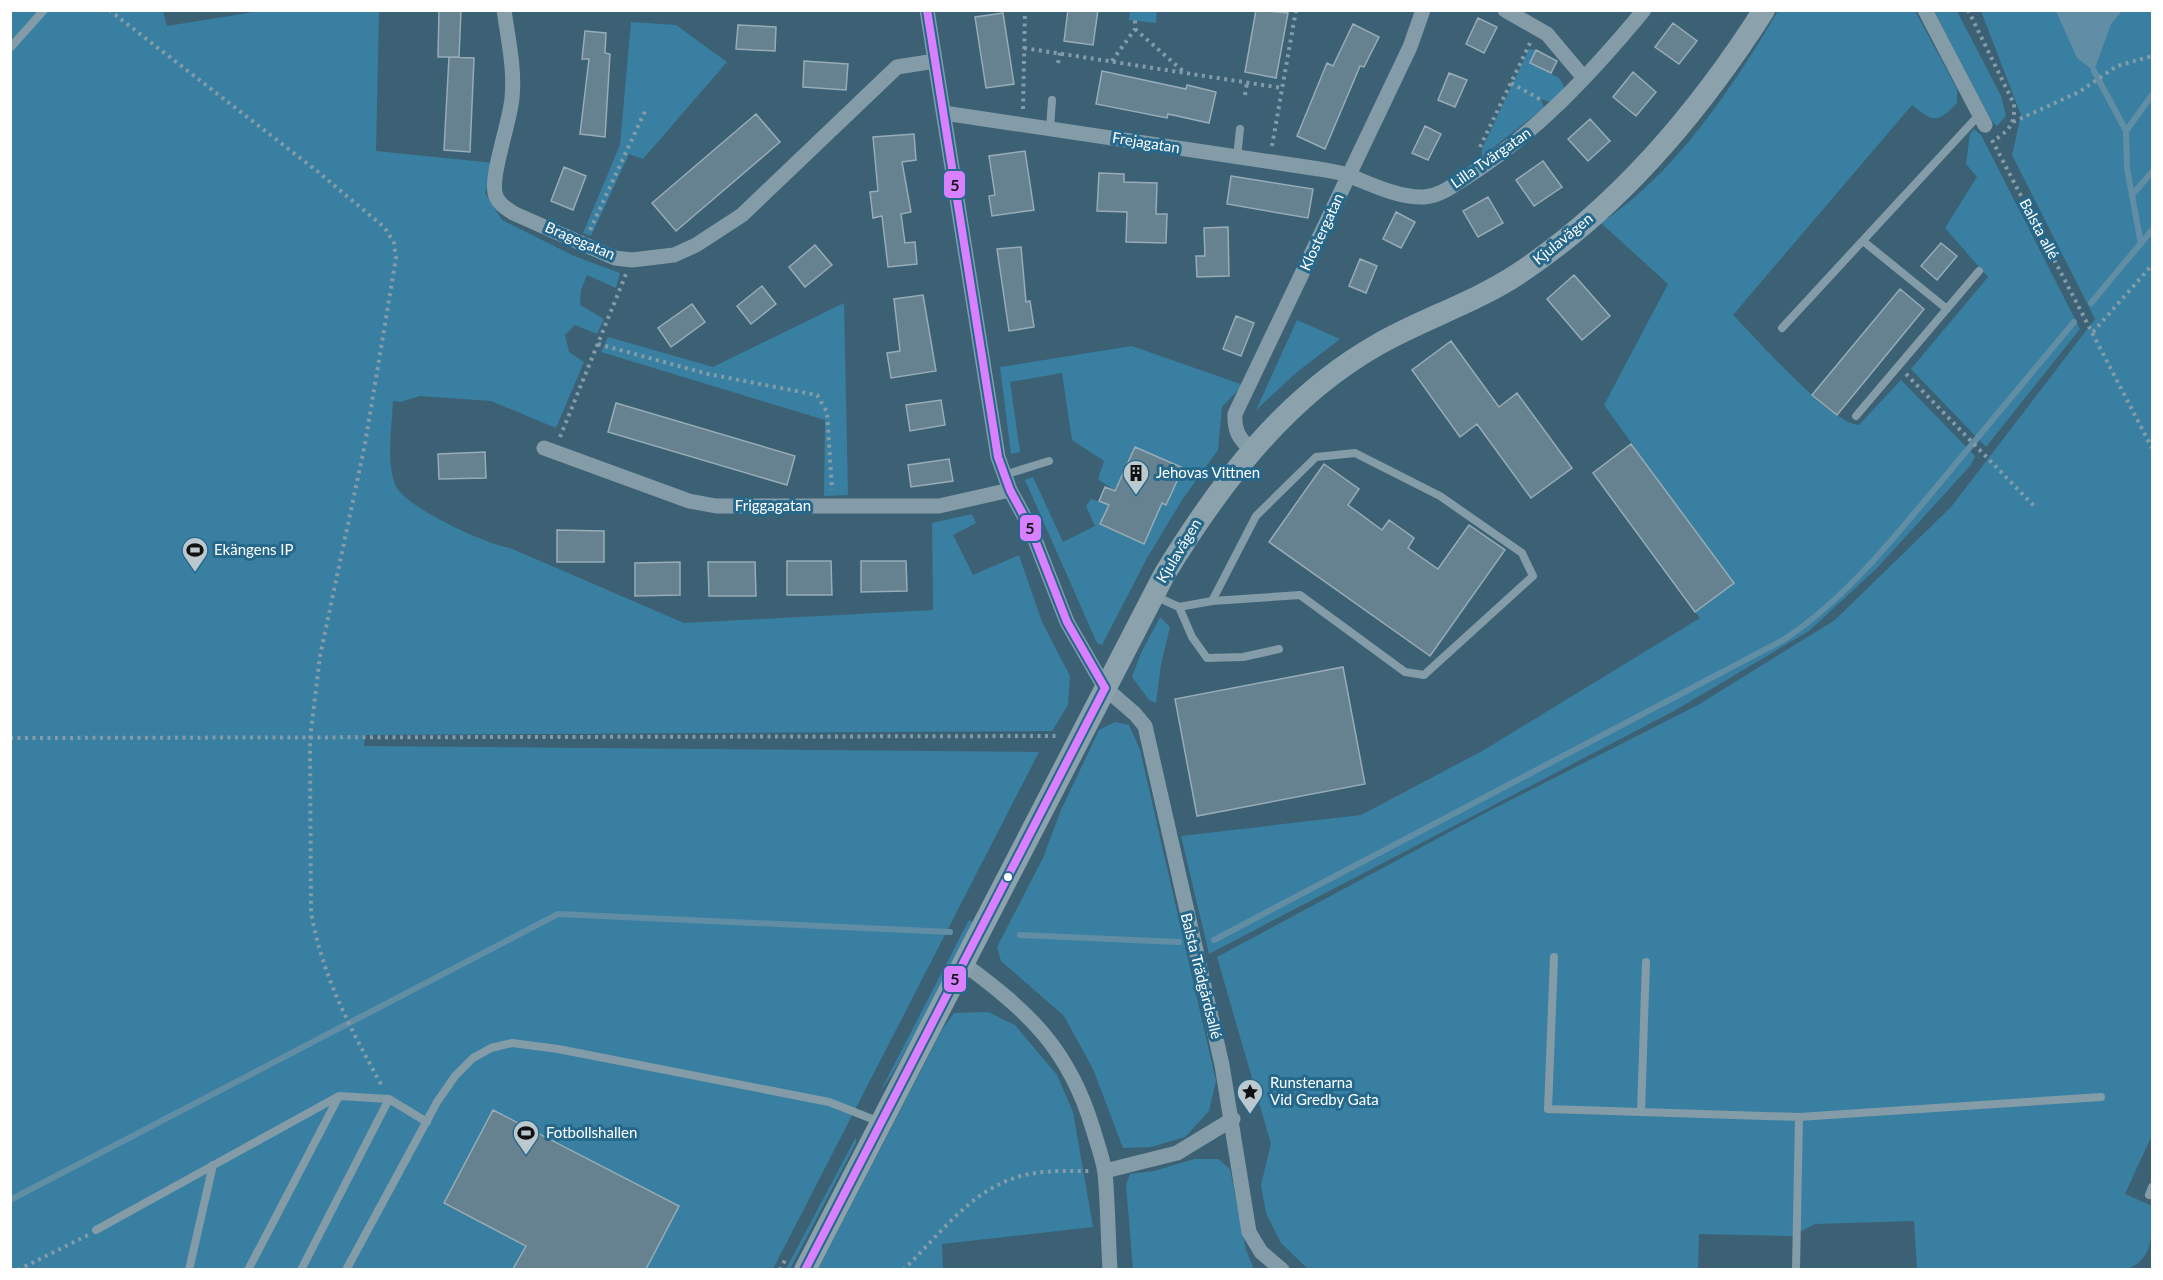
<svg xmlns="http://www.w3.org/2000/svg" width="2163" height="1280" font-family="Lato,sans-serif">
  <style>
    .green { fill: #397fa1 }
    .water { fill: #628ea5 }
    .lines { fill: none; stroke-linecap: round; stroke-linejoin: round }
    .stream { stroke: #628ea5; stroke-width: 6 }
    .building { fill: #66818f; stroke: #97acb7; stroke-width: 1.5 }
    .path { stroke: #839ca8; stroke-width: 4; stroke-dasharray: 3 4.5; stroke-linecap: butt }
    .lane { stroke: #839ca8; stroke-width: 8 }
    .street { stroke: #839ca8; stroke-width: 15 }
    .secondary { stroke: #8ba2ad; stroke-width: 22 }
    .bus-1-casing { stroke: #25688b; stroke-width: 12 }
    .bus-1 { stroke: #d880ff; stroke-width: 8 }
    .bus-dot { fill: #fff; stroke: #25688b; stroke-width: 2 }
    .labels { text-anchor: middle; stroke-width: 6; stroke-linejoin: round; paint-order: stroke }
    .street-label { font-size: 15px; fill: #fff; stroke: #25688b }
    .poi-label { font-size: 15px; fill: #fff; stroke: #25688b; text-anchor: start }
    .line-badge { stroke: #25688b; stroke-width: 2 }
    .pale-badge-label { font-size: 16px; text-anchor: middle; font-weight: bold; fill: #111 }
  </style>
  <rect width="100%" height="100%" fill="#3c6174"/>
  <path class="green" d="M149,10L163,11L167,26L260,11H379L376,151L494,163L485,193L502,220L574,256L620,273L616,288L587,275L581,290L580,305L604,319L597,334L575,325L565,335L569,352L584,362L556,428L491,401L420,396L400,402L393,401C392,427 386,459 395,484C403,507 486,544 510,548L684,623L933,610L932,523L972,514L976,523L953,535L973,575L1019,555L1042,622L1070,676L1068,705L1052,731L365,735L364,746L1039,752L773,1269H11V11Z
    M1130,11H1157L1156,23L1129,20Z
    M1778,11H1915L1957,89V103C1937,124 1933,122 1912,105L1733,315C1755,337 1832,425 1859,425L1901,380L1975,456L1971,465L1876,569L1809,631L1674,711L1209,954L1181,836L1361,815L1484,750L1700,618L1695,612L1733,583L1604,405L1668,284L1601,223C1677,172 1732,88 1778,11Z
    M1934,11H1957L2001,96L2006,116L1997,126L1991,120Z
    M1981,11H2152V1135L2125,1194L2152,1206C2152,1232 2155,1262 2123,1270L1917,1269L1914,1221L1815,1224L1792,1236L1699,1234L1698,1269H1308L1281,1243L1266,1213L1261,1185L1271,1144L1217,957L1487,812L1698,705L1835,620L1951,507L2095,319L2012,155L2021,115Z
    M631,22L676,25L727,62L643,159L629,154L591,236L583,233L620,145Z
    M1529,49L1536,50L1530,63L1559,78L1565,88L1550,102L1541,99L1544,108L1481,157L1482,149Z
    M1974,129L1981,135L2080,329L1986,447L1911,369L1988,277L1945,228L1977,177L1966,164L1970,134Z
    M844,303L848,495L824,496L825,420L601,352L608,337L713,367Z
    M1297,320L1340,339L1297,372L1256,410Z
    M1132,346L1243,385L1222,407L1218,450L1182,500L1147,558L1102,645L1097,643L1025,480L1033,477L1063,542L1095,526L1086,506L1091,499L1109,505L1100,524L1143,544L1162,503L1166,505L1183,468L1135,447L1115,491L1098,479L1104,461L1072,440L1062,373L1010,382L1020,452L1011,454L1000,367Z
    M1160,617L1170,627L1161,664L1156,703L1149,700L1132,677L1141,653Z
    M1115,722L1129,725L1140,750L1216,1081L1209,1111L1185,1137L1151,1147L1123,1148L1093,1069L1064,1016L1001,961L997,947L1043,858L1061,810L1099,730Z
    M969,920L976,924L893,1073L881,1090Z
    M988,1012L1015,1025L1057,1075L1073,1112L1093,1227L942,1244L943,1269H818L942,1030L954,1013Z
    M856,1137V1143L790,1269H786Z
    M1194,1159H1218L1230,1169L1246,1250L1254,1269H1133L1126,1185L1130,1174L1154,1171Z"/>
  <path class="water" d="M2056,11H2122L2111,24L2094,71L2077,58Z"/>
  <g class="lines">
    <path class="stream" d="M2094,71L2126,131
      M2132,195L2152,172
      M2141,244L2127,168L2126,131L2152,95
      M2091,303L2152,230
      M1020,935L1179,942
      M1214,940L1785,639C1846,598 1892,540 1939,484C1984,430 2029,376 2074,322
      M10,1200L558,914L950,932"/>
  </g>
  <path class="building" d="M439,10H461L459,57H438Z
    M1068,10H1098L1093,45L1064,41Z
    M1256,10L1288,13L1276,78L1245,72Z
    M1003,13L1014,84L986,88L975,17Z
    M1478,18L1497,27L1484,53L1466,44Z
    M1673,23L1697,41L1679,64L1655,47Z
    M1353,24L1379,37L1364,67L1360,66L1325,149L1297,136L1327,63L1333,66Z
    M738,25L776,27L775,51L736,49Z
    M585,31L606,33L605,53L610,54L605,137L580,134L589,59H582Z
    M1536,50L1557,61L1551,73L1530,63Z
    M449,57L474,58L470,152L444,150Z
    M804,61L848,64L846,90L803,87Z
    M1102,71L1186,89L1187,85L1216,92L1209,123L1168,114L1167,118L1096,104Z
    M1633,72L1656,92L1636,116L1613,97Z
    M1449,73L1467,80L1455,107L1438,100Z
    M756,114L780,142L676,231L652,203Z
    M1590,119L1610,141L1588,161L1568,139Z
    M1425,126L1441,134L1428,160L1412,153Z
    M914,134L916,160L902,162L911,212L901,214L905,243L915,242L917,264L888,267L882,216L873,218L870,192L878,191L873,137Z
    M1025,151L1034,210L992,216L989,196L995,195L989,156Z
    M1543,161L1562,187L1534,206L1516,180Z
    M564,167L586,176L573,210L551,201Z
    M1099,173L1124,174V182L1157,183L1156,214H1167L1166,243L1126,242L1127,212L1097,211Z
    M1231,176L1313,189L1308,218L1227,204Z
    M1488,197L1503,223L1478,237L1463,211Z
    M1396,212L1415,222L1401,248L1383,239Z
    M1228,227L1229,276L1197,277L1196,256H1205L1204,228Z
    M1941,243L1957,256L1937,280L1921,266Z
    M815,245L832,265L805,287L789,267Z
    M1021,247L1026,302L1030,301L1034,327L1009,331L997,249Z
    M1360,259L1377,266L1366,293L1349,286Z
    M1574,275L1610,316L1582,340L1547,299Z
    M762,286L776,304L751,324L737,306Z
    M1900,289L1924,309L1837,415L1812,395Z
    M923,295L936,371L891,378L887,353L900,351L894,299Z
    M692,304L705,322L671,347L658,328Z
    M1236,316L1254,323L1241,356L1223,349Z
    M1451,341L1499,407L1517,393L1572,468L1531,498L1477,424L1460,437L1412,370Z
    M941,400L945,425L910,431L906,405Z
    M616,403L795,456L787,485L608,432Z
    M1631,444L1734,583L1695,612L1593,473Z
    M1135,447L1183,468L1166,505L1162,503L1144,544L1100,524L1109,505L1099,501L1105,487L1115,491Z
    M485,452L486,478L439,479L438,454Z
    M949,459L953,481L911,487L908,465Z
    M1324,464L1359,489L1348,505L1382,530L1389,520L1414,538L1408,548L1438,569L1469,525L1505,550L1430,656L1269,542Z
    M557,530L604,531V562H557Z
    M787,561H831L832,595H787Z
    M861,561H906L907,591L861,592Z
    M680,562V595L635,596V563Z
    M708,562H755L756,596H709Z
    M1343,667L1365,784L1197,816L1175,699Z
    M493,1110L679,1206L646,1269H513L526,1246L444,1203Z"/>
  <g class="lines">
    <path class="path" d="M109,10L317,171L385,228L394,243L396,258L365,444L320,656L310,739L311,912C322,976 351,1030 382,1086
      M1968,10L2014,104C2015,122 2011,129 1996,139
      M1135,29L1184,72
      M1024,48L1282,88
      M1112,61L1135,29V20
      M1058,63L1060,53
      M1511,83L1541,100
      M1245,95L1247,82
      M1023,109L1025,10
      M2013,122L2079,92L2117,66L2152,56
      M1992,140L2152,448
      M1272,146L1296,10
      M1480,147L1530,43
      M590,230L646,109
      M2093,332L2152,265
      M598,344L708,374L817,395L827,412L832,490
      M1906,374L2035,507
      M560,437L626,274
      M10,738L1058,736
      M18,1270L88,1235
      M780,1270L786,1258
      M903,1270C939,1236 971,1189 1021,1176C1043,1170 1066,1171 1089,1171"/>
    <path class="lane" d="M10,48L44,10
      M1050,128L1052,100
      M1237,157L1240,129
      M1863,241L1947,309
      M1782,328L1979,115
      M1856,416L1979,271
      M1004,475L1049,461
      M1155,596L1179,607L1192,637L1207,658L1243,657L1279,649
      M1179,607L1212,601L1300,595L1405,672L1424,675L1533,576L1522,553L1440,496L1355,453L1316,457L1256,516L1212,601
      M1554,957L1548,1109L1799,1117L2101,1097
      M1641,1112L1646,962
      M2149,1195L2152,1187
      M96,1230L339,1096L389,1099L427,1122
      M189,1270L213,1165
      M248,1270L338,1098
      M301,1270L389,1099
      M346,1270L437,1102L455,1076L473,1058L491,1048L512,1043L558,1049L829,1102L880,1122
      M1796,1270L1799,1117"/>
    <path class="street" d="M504,10C508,39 515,69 512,98C510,122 491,173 495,193C497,203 506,208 513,213L615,258L632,260L674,255L696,245L742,215L897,67L935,61
      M927,10L998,457L1010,490L1030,527L1067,622L1105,688L1135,714L1145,726L1222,1065L1249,1232L1261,1252L1282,1270
      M1505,10L1547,34L1584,78
      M1925,10L1985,125
      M944,113L1319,169C1329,171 1340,172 1350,176C1373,185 1399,198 1424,197C1440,196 1452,186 1465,178C1535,134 1591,74 1644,10
      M544,448L689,501L716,506H939L1010,490
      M1252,451C1240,439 1234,432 1235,414L1410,47L1423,10
      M964,964C1029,1012 1069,1049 1093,1129C1097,1143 1103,1159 1105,1173C1108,1205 1108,1238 1110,1270
      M1105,1171L1177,1153L1233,1119"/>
    <path class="secondary" d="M805,1270L1164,575C1218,486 1284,398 1377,345C1422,319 1474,303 1518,274C1619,207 1699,112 1764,10"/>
    <g class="bus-1-casing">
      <path id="bus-1" d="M927,10L998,457L1010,490L1030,527L1067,622L1105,688
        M805,1270L1105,688"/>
    </g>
    <use href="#bus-1" class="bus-1"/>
  </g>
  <defs>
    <g id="building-pin" transform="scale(1.35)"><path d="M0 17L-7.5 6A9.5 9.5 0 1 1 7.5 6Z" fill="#bbc8ce" stroke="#25688b"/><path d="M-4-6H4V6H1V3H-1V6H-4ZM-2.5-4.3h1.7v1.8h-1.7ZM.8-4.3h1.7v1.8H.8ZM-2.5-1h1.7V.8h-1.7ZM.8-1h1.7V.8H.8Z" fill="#111"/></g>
    <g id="stadium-pin" transform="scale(1.35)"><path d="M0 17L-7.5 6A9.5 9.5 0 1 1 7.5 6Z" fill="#bbc8ce" stroke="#25688b"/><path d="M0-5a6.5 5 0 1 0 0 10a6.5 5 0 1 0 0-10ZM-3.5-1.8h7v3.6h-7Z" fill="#111"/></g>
    <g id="sight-pin" transform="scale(1.35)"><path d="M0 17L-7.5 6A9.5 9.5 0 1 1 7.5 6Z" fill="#bbc8ce" stroke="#25688b"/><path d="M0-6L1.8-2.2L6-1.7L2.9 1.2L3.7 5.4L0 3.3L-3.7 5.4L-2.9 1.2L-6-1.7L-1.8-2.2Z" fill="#111"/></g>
  </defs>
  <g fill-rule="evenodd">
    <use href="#building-pin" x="1136" y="473"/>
    <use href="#stadium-pin" x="195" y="550"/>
    <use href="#sight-pin" x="1250" y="1092"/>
    <use href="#stadium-pin" x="526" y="1133"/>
  </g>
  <circle class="bus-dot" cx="1008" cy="877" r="5"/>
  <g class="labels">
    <g class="street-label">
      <text transform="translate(1146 143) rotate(9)" y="5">Frejagatan</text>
      <text transform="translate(1491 158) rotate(-35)" y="5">Lilla Tvärgatan</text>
      <text transform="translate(2039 229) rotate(62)" y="5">Balsta allé</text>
      <text transform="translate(1322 232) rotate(-65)" y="5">Klostergatan</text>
      <text transform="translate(1563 239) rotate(-39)" y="5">Kjulavägen</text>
      <text transform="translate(580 241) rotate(23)" y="5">Bragegatan</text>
      <text x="773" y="511">Friggagatan</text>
      <text transform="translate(1179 551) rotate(-59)" y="5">Kjulavägen</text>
      <text transform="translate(1201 976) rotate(76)" y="5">Balsta Trädgårdsallé</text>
    </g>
    <g class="poi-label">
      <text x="1156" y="478">Jehovas Vittnen</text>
      <text x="214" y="555">Ekängens IP</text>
      <text x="1270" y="1088">Runstenarna<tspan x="1270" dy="17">Vid Gredby Gata</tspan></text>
      <text x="546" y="1138">Fotbollshallen</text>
    </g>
  </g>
  <g class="line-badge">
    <rect x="943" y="170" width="23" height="29" rx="6" fill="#d880ff"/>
    <rect x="1019" y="514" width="23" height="28" rx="6" fill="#d880ff"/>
    <rect x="943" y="965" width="24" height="28" rx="6" fill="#d880ff"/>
  </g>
  <g class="pale-badge-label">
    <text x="955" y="191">5</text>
    <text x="1030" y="534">5</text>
    <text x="955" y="985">5</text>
  </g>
  <rect width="2163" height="1280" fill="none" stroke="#ffffff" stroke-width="24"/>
</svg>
